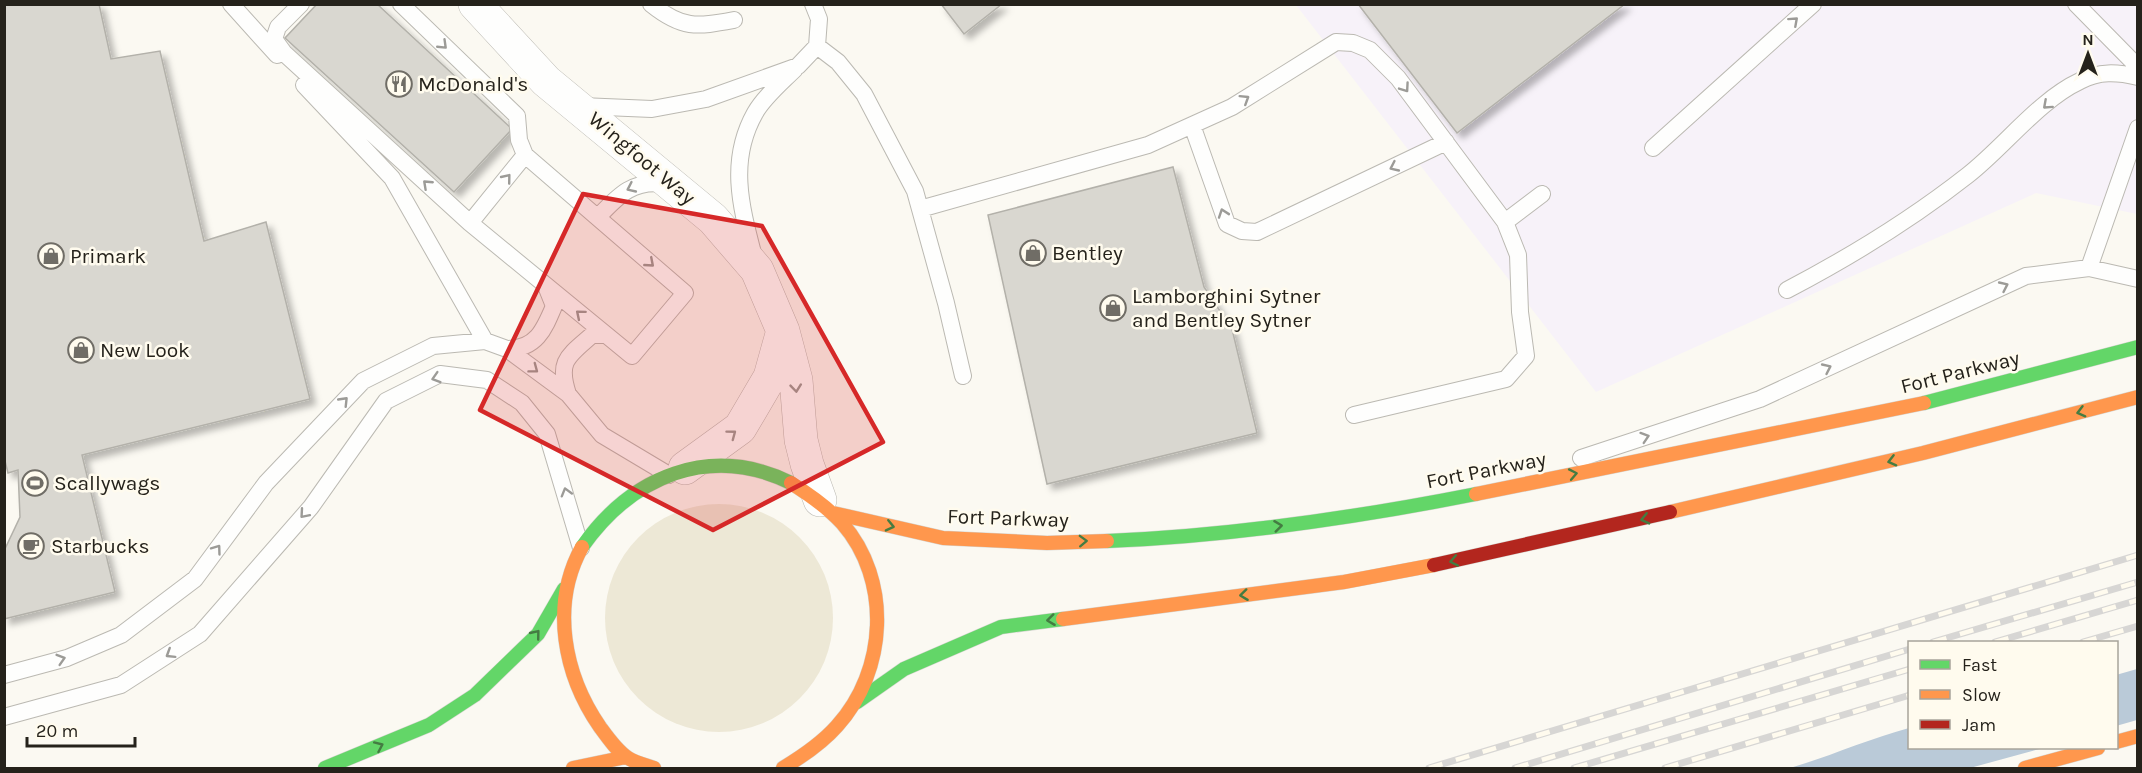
<svg xmlns="http://www.w3.org/2000/svg" width="2142" height="773" font-family="Karla,sans-serif">
  <style>
    .industrial { fill: #f7f2f9 }
    .green { fill: #ede8d6 }
    .water { fill: #bacad8 }
    .building { fill: #d9d7d0; stroke: #b3b1aa; stroke-width: 1.5; filter: url(#shadow) }
    .lines { fill: none; stroke-linecap: round; stroke-linejoin: round }
    .lane-casing { stroke: #bbb9b2; stroke-width: 18 }
    .street-casing { stroke: #bbb9b2; stroke-width: 34 }
    .fast-casing { stroke: #d6d5d1; stroke-width: 15 }
    .slow-casing { stroke: #d6d5d1; stroke-width: 15 }
    .jam-casing { stroke: #d6d5d1; stroke-width: 15 }
    .lane { stroke: #fefefd; stroke-width: 16 }
    .street { stroke: #fefefd; stroke-width: 33 }
    .fast { stroke: #63d668; stroke-width: 14 }
    .slow { stroke: #ff974d; stroke-width: 14 }
    .jam { stroke: #b3261e; stroke-width: 14 }
    .rail-casing { stroke: #d7d6d4; stroke-width: 7 }
    .rail { stroke: #fffbee; stroke-width: 4.5; stroke-dasharray: 14; stroke-linecap: butt }
    .oneway { stroke: #9c9b97 }
    .oneway2 { stroke: #447c42 }
    .marked { fill: #d62828; fill-opacity: 0.2; stroke: #d62828; stroke-width: 4.5; stroke-linejoin: round }
    .labels { text-anchor: middle; stroke-width: 5; stroke-linejoin: round; paint-order: stroke }
    .poi-label { font-size: 21px; fill: #25221b; stroke: #fffbee; text-anchor: start }
    .street-label { font-size: 21px; fill: #25221b; stroke: #fffbee }
  </style>
  <defs>
    <filter id="shadow"><feDropShadow dx="5.5" dy="5.5" stdDeviation="3" flood-color="#0004"/></filter>
  </defs>
  <rect width="100%" height="100%" fill="#fbf9f2"/>
  <path class="industrial" d="M1296,5H2137V214L2036,193L1596,392Z"/>
  <path class="green" d="M605 618a114 114 0 1 1 228 0a114 114 0 1 1-228 0Z"/>
  <path class="water" d="M2137,669V720L2116,726V675Z
    M1909,728L1910,748H2043L1970,768H1790C1831,756 1868,739 1909,728Z"/>
  <path class="building" d="M4,4H99L111,59L160,51L204,241L266,222L310,399L82,455L115,592L4,619V551L20,517L18,470L8,473L4,457Z
    M317,4H377L512,129L454,192L285,38Z
    M941,4H1002L964,34Z
    M1358,4H1625L1457,133Z
    M1173,167L1204,287L1232,329L1257,433L1047,484L988,215Z"/>
  <g class="lines">
    <g class="lane-casing">
      <path id="lane" d="M231,4L277,55
        M301,4L278,27L274,39L284,53L470,223L632,356L685,293L525,155L470,223
        M401,4L517,116L519,140L525,155
        M651,4C682,29 696,27 734,20
        M2076,4L2138,67
        M817,46L838,62L864,94L915,191L946,303L963,376
        M304,85L392,178L485,341
        M581,106L652,109L706,99L798,66L817,46L819,19L813,4
        M1192,125L1227,224L1242,231L1257,232L1446,142
        M1653,148L1813,4
        M920,209L1148,145L1232,107L1336,42L1353,43L1370,50L1398,78L1505,222L1518,255L1520,312L1526,356L1506,379L1354,415
        M598,217C618,196 633,179 665,184
        M1505,222L1542,194
        M754,257C741,207 728,161 755,113C764,97 782,82 795,69
        M2089,268L2138,128
        M1787,290C1850,257 1912,219 1968,175C2004,147 2039,100 2080,81C2099,71 2117,72 2138,77
        M507,349C536,349 544,330 554,306L546,286
        M568,394C557,361 568,356 592,335H605
        M1581,458L1760,399L2026,276L2089,268L2138,279
        M4,675L67,658L121,635L195,579L266,483L363,381L433,346L485,341L507,349L568,394L602,435L669,475
        M4,717L121,685L200,634L311,507L386,401L440,374L487,380L522,403L547,434L581,548"/>
    </g>
    <g class="street-casing">
      <path id="street" d="M475,4L546,81L713,219L757,270L783,331L796,380L801,440L807,464L820,500
        M685,468L740,428L770,377L782,334"/>
    </g>
    <g class="fast-casing">
      <path id="fast" d="M1924,403L2138,347
        M1107,541C1231,536 1354,518 1476,494
        M582,547C632,476 710,443 791,483
        M857,702L904,669L1001,627L1063,619
        M325,768L429,725L475,695L538,634L564,589"/>
    </g>
    <g class="slow-casing">
      <path id="slow" d="M1476,494L1924,403
        M1670,512L1923,453L2138,397
        M833,513L943,538L1047,543L1107,541
        M582,547C550,605 564,675 600,727C608,738 617,751 628,758C636,763 645,765 654,768
        M1063,619L1344,582L1434,565
        M2116,742L2138,736
        M573,768L626,757
        M783,768C803,756 822,743 837,726C887,671 892,580 842,523C827,507 810,495 791,483
        M2025,768L2098,748"/>
    </g>
    <g class="jam-casing">
      <path id="jam" d="M1434,565L1670,512"/>
    </g>
    <use href="#lane" class="lane"/>
    <use href="#street" class="street"/>
    <use href="#fast" class="fast"/>
    <use href="#slow" class="slow"/>
    <use href="#jam" class="jam"/>
    <g class="rail-casing">
      <path id="rail" d="M1933,642L2138,582
        M1995,642L2138,600
        M2083,642L2138,626
        M1429,768L2138,555
        M1515,768L1910,649
        M1574,768L1910,669
        M1665,768L1910,695"/>
    </g>
    <use href="#rail" class="rail"/>
  </g>
  <defs><path id="oneway-chevron" d="M-2-3.5L2.5 0L-2 3.5" fill="none" stroke-width="1.6" stroke-linecap="round" stroke-linejoin="round" transform="scale(1.5)"/></defs>
  <g class="oneway">
    <use href="#oneway-chevron" transform="translate(1794 21) rotate(-42)"/>
    <use href="#oneway-chevron" transform="translate(443 45) rotate(44)"/>
    <use href="#oneway-chevron" transform="translate(1405 88) rotate(55)"/>
    <use href="#oneway-chevron" transform="translate(1245 99) rotate(-32)"/>
    <use href="#oneway-chevron" transform="translate(2047 105) rotate(138)"/>
    <use href="#oneway-chevron" transform="translate(1394 167) rotate(155)"/>
    <use href="#oneway-chevron" transform="translate(507 178) rotate(-51)"/>
    <use href="#oneway-chevron" transform="translate(427 184) rotate(-137)"/>
    <use href="#oneway-chevron" transform="translate(631 188) rotate(155)"/>
    <use href="#oneway-chevron" transform="translate(1223 213) rotate(-109)"/>
    <use href="#oneway-chevron" transform="translate(650 263) rotate(41)"/>
    <use href="#oneway-chevron" transform="translate(2004 286) rotate(-25)"/>
    <use href="#oneway-chevron" transform="translate(580 314) rotate(-140)"/>
    <use href="#oneway-chevron" transform="translate(1827 368) rotate(-25)"/>
    <use href="#oneway-chevron" transform="translate(534 369) rotate(37)"/>
    <use href="#oneway-chevron" transform="translate(436 378) rotate(163)"/>
    <use href="#oneway-chevron" transform="translate(796 388) rotate(84)"/>
    <use href="#oneway-chevron" transform="translate(344 401) rotate(-46)"/>
    <use href="#oneway-chevron" transform="translate(732 434) rotate(-37)"/>
    <use href="#oneway-chevron" transform="translate(1645 437) rotate(-18)"/>
    <use href="#oneway-chevron" transform="translate(566 492) rotate(-106)"/>
    <use href="#oneway-chevron" transform="translate(304 514) rotate(131)"/>
    <use href="#oneway-chevron" transform="translate(217 549) rotate(-54)"/>
    <use href="#oneway-chevron" transform="translate(170 654) rotate(148)"/>
    <use href="#oneway-chevron" transform="translate(61 659) rotate(-17)"/>
  </g>
  <g class="oneway2">
    <use href="#oneway-chevron" transform="translate(2081 412) rotate(165)"/>
    <use href="#oneway-chevron" transform="translate(1892 461) rotate(166)"/>
    <use href="#oneway-chevron" transform="translate(1573 474) rotate(-11)"/>
    <use href="#oneway-chevron" transform="translate(1645 519) rotate(167)"/>
    <use href="#oneway-chevron" transform="translate(890 526) rotate(13)"/>
    <use href="#oneway-chevron" transform="translate(1278 526) rotate(-7)"/>
    <use href="#oneway-chevron" transform="translate(1083 541) rotate(-2)"/>
    <use href="#oneway-chevron" transform="translate(1454 561) rotate(169)"/>
    <use href="#oneway-chevron" transform="translate(1244 595) rotate(173)"/>
    <use href="#oneway-chevron" transform="translate(1051 620) rotate(173)"/>
    <use href="#oneway-chevron" transform="translate(536 634) rotate(-51)"/>
    <use href="#oneway-chevron" transform="translate(379 746) rotate(-24)"/>
  </g>
  <path class="marked" d="M583,194L762,226L883,442L713,530L480,410Z"/>
  <defs>
    <g id="restaurant-ring" transform="scale(1.35)"><circle r="9.5" fill="#fffbee" stroke="#706d66" stroke-width="1.5"/><path d="M-5-6h1v4h1v-4h1v4h1v-4h1v5L-1.5 .5V6h-2V.5L-5-1ZM5-6V6H3V1.5H1.5Q1.5-4 5-6Z" fill="#706d66"/></g>
    <g id="shop-ring" transform="scale(1.35)"><circle r="9.5" fill="#fffbee" stroke="#706d66" stroke-width="1.5"/><path d="M-5-2.5h2.3a2.7 3.5 0 0 1 5.4 0H5L5.5 6h-11ZM-1.5-2.5h3a1.5 2.3 0 0 0-3 0Z" fill="#706d66"/></g>
    <g id="stadium-ring" transform="scale(1.35)"><circle r="9.5" fill="#fffbee" stroke="#706d66" stroke-width="1.5"/><path d="M0-5a6.5 5 0 1 0 0 10a6.5 5 0 1 0 0-10ZM-3.5-1.8h7v3.6h-7Z" fill="#706d66"/></g>
    <g id="cafe-ring" transform="scale(1.35)"><circle r="9.5" fill="#fffbee" stroke="#706d66" stroke-width="1.5"/><path d="M-5.5-4.5H6V0H3Q3 3.5 0 3.5H-2.5Q-5.5 3.5-5.5 0ZM3-3.2v2h1.7v-2ZM-6 4.5H4V6H-6Z" fill="#706d66"/></g>
  </defs>
  <g fill-rule="evenodd">
    <use href="#restaurant-ring" x="399" y="84"/>
    <use href="#shop-ring" x="1033" y="253"/>
    <use href="#shop-ring" x="51" y="256"/>
    <use href="#shop-ring" x="1113" y="308"/>
    <use href="#shop-ring" x="81" y="350"/>
    <use href="#stadium-ring" x="35" y="483"/>
    <use href="#cafe-ring" x="31" y="546"/>
  </g>
  <g class="labels">
    <g class="poi-label">
      <text x="418" y="91">McDonald's</text>
      <text x="1052" y="260">Bentley</text>
      <text x="70" y="263">Primark</text>
      <text x="1132" y="303">Lamborghini Sytner<tspan x="1132" dy="24">and Bentley Sytner</tspan></text>
      <text x="100" y="357">New Look</text>
      <text x="54" y="490">Scallywags</text>
      <text x="51" y="553">Starbucks</text>
    </g>
    <g class="street-label">
      <text transform="translate(642 158) rotate(40)" y="7">Wingfoot Way</text>
      <text transform="translate(1960 372) rotate(-14)" y="7">Fort Parkway</text>
      <text transform="translate(1486 470) rotate(-11)" y="7">Fort Parkway</text>
      <text transform="translate(1008 518) rotate(2)" y="7">Fort Parkway</text>
    </g>
  </g>
  <rect width="2142" height="773" fill="none" stroke="#25221b" stroke-width="12"/>
  <rect x="1908" y="641" width="210" height="108" fill="#fffbee" stroke="#a8a49a" stroke-width="1.5"/>
  <rect x="1920" y="660" width="30" height="9" fill="#63d668" stroke="#a8a49a" stroke-width="1.5"/>
  <text x="1962" y="671" font-size="18" fill="#25221b">Fast</text>
  <rect x="1920" y="690" width="30" height="9" fill="#ff974d" stroke="#a8a49a" stroke-width="1.5"/>
  <text x="1962" y="701" font-size="18" fill="#25221b">Slow</text>
  <rect x="1920" y="720" width="30" height="9" fill="#b3261e" stroke="#a8a49a" stroke-width="1.5"/>
  <text x="1962" y="731" font-size="18" fill="#25221b">Jam</text>
  <g transform="translate(2088 54)" stroke="#fffbee" stroke-width="4.5" paint-order="stroke">
  <path d="M0-4.5L10 22L0 15L-10 22Z" fill="#25221b"/>
  <text y="-9" font-size="16" font-weight="bold" text-anchor="middle" fill="#25221b">N</text>
  </g>
  <path d="M27 737v9h108v-9" fill="none" stroke="#25221b" stroke-width="3"/>
  <text x="36" y="737" font-size="18" fill="#25221b" stroke="#fffbee" stroke-width="4.5" paint-order="stroke">20 m</text>
</svg>
